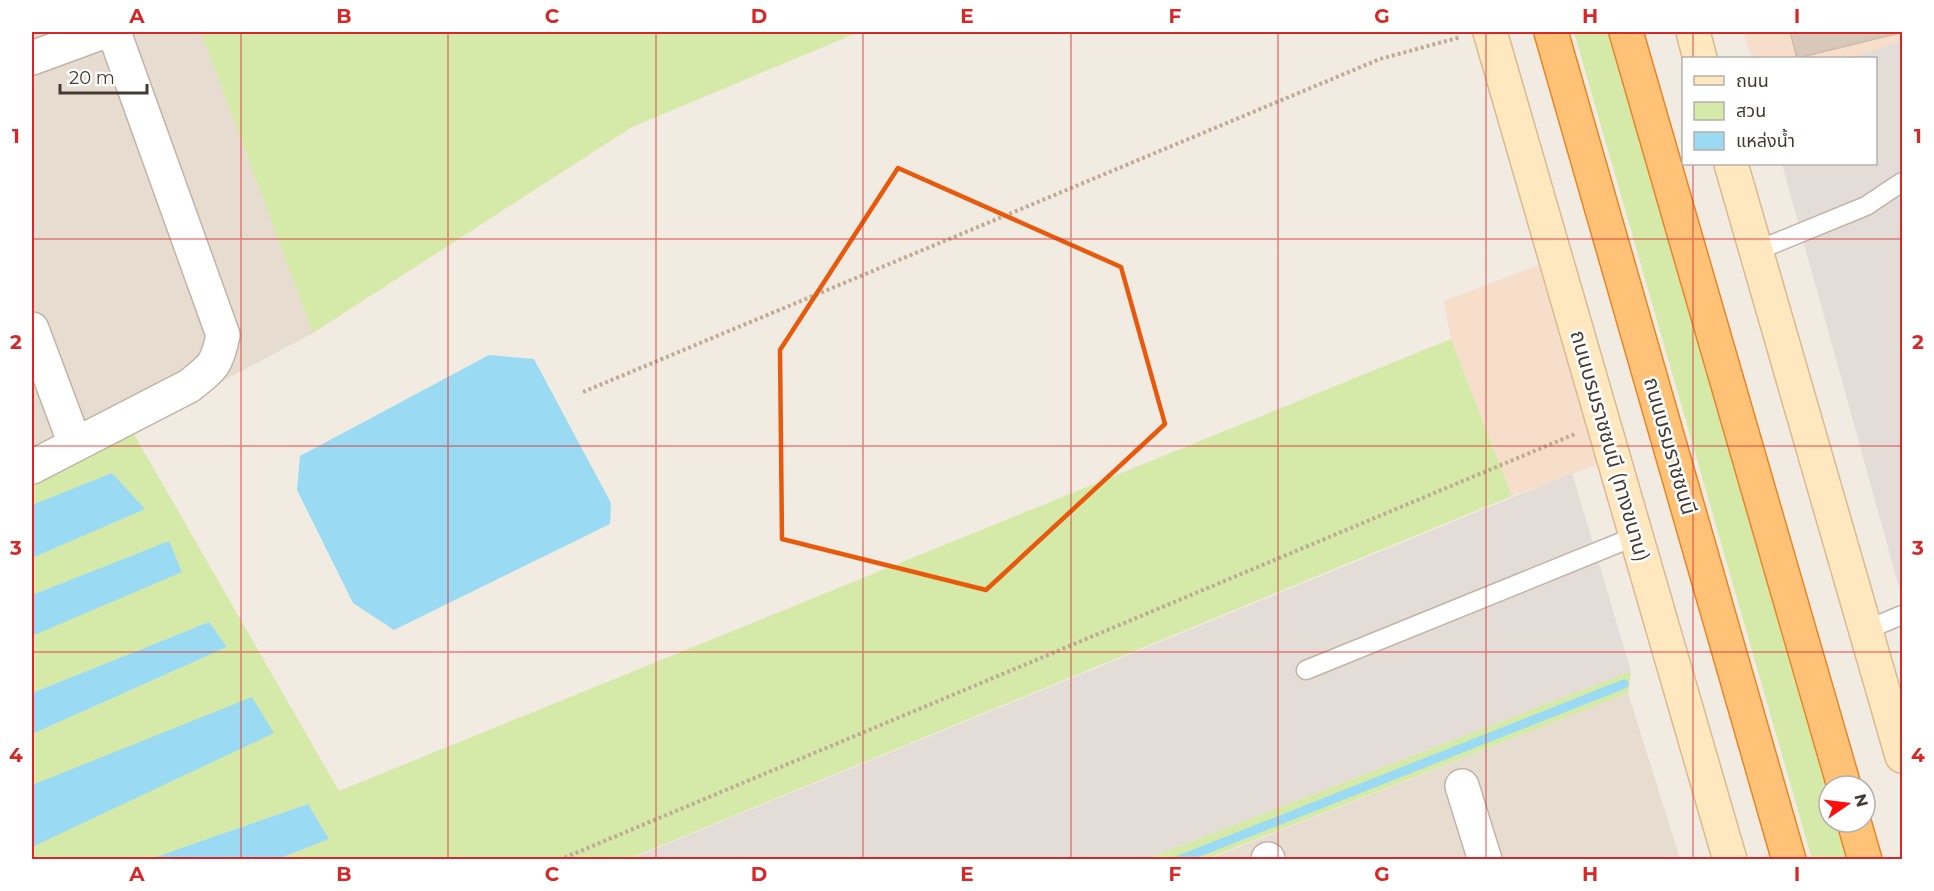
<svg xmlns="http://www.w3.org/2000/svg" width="1934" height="891" font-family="Montserrat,'Noto Sans Thai',sans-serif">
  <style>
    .residential { fill: #e6dcd0 }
    .commercial { fill: #f6decb }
    .industrial { fill: #e4dcd7 }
    .green { fill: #d5e9a8 }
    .water { fill: #9adbf3 }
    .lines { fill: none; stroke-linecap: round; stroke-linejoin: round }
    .stream { stroke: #9adbf3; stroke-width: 9 }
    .building { fill: #d7c8ba; stroke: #cfbbaa; stroke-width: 1.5 }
    .service-casing { stroke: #c1b4a7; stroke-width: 21 }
    .minor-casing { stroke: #c1b4a7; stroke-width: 36 }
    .secondary-casing { stroke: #d8bb91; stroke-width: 36 }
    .trunk-casing { stroke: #e58629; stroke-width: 36 }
    .path { stroke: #c0ab95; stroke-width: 4; stroke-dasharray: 3 3; stroke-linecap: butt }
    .service { stroke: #fff; stroke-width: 18 }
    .minor { stroke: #fff; stroke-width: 33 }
    .secondary { stroke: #ffe7bf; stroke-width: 33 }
    .trunk { stroke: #ffc277; stroke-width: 33 }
    .marked { fill: none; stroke: #e8590c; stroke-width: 4.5; stroke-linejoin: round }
    .grid { fill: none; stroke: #d62828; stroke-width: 1.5; stroke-opacity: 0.55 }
    .labels { text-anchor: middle; stroke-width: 5; stroke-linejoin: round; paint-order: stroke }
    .street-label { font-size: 21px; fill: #443a32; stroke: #fff }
    .neatline { fill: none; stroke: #d62828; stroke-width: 2 }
    .grid-label { font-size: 20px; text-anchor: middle; font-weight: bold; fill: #d62828 }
  </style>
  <rect width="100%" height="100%" fill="#f2ebe2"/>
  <path class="residential" d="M32,32H201L313,333L32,482Z
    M1628,693L1680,859L1206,860Z"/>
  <path class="commercial" d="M1743,32H1902V41L1850,58H1752Z
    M1541,264L1602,463L1512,496L1451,339L1444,301Z"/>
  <path class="industrial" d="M1902,41V598L1782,164H1876V58H1850Z
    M1572,473L1631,671L1146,859L628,860Z"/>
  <path class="green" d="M201,32H859L632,127L313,333Z
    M1574,32H1611L1829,795V822H1837L1847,859H1812Z
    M1451,339L1512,496L628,859H278L329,839L308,804L150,859L32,860V847L252,698L32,785V734L227,647L209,622L32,693V636L182,571L168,542L32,595V558L144,509L112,473L32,505V482L131,429L339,791Z
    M1631,671L1628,693L1206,859H1146Z"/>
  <path class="water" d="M489,355L534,359L611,503L610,524L394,630L353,603L297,490L300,456Z
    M112,473L145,509L32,558V505Z
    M169,541L182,572L32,636V595Z
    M209,622L227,647L32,734V693Z
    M252,697L274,733L32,847V785Z
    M308,804L329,839L278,859H150Z"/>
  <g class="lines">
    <path class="stream" d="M1179,860L1624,684"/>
  </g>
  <path class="building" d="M1790,32H1900V33L1797,58Z"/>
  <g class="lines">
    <g class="service-casing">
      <path id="service" d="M1756,251L1866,206L1902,182
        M1866,630L1902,615
        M1306,670L1636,536"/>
    </g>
    <g class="minor-casing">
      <path id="minor" d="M32,58L103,32
        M32,329L75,444
        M32,467L189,386C213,367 217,365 223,335L114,32
        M1462,786L1485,860
        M1268,859V860"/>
    </g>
    <g class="secondary-casing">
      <path id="secondary" d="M1490,32L1730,860
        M1693,32L1700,58
        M1731,164L1902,756"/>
    </g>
    <g class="trunk-casing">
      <path id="trunk" d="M1551,32L1789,860
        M1626,32L1844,786
        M1854,822L1865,860"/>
    </g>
    <path class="path" d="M583,392L1380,59L1461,37
      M559,860L1575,434"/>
    <use href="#service" class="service"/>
    <use href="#minor" class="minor"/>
    <use href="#secondary" class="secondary"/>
    <use href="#trunk" class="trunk"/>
  </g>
  <path class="marked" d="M898,168L1121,267L1165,424L986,590L782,539L780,350Z"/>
  <path class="grid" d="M241,32V860M448,32V860M656,32V860M863,32V860M1071,32V860M1278,32V860M1486,32V860M1693,32V58M1693,164V860M32,239H1902M32,446H1902M32,652H1902"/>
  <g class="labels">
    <g class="street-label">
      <text transform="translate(1610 446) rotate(74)" y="7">ถนนบรมราชชนนี (ทางขนาน)</text>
      <text transform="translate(1670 446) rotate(74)" y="7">ถนนบรมราชชนนี</text>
    </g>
  </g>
  <rect width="1934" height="891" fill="none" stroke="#ffffff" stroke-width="66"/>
  <rect x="1682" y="57" width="195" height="108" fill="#ffffff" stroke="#b4b0ad" stroke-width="1.5"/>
  <rect x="1694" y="76" width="30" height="9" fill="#ffe7bf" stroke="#b4b0ad" stroke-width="1.5"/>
  <text x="1736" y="87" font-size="18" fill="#443a32">ถนน</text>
  <rect x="1694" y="102" width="30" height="18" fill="#d5e9a8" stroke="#b4b0ad" stroke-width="1.5"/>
  <text x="1736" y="117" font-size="18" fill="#443a32">สวน</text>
  <rect x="1694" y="132" width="30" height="18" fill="#9adbf3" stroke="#b4b0ad" stroke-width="1.5"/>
  <text x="1736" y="147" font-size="18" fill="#443a32">แหล่งน้ำ</text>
  <g transform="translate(1847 804) rotate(76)"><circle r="28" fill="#ffffff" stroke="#b4b0ad" stroke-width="1.5"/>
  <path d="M0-4.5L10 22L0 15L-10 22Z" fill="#ff0f0c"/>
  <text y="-9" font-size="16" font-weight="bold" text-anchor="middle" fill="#443a32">N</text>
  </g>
  <path d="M60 84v9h87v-9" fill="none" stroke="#443a32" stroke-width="3"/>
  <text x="69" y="84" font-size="18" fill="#443a32" stroke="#ffffff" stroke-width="4.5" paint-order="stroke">20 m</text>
  <rect x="33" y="33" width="1868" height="825" class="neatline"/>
  <g class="grid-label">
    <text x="137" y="23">A</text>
    <text x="344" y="23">B</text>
    <text x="552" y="23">C</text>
    <text x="759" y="23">D</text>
    <text x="967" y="23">E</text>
    <text x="1175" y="23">F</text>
    <text x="1382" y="23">G</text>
    <text x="1590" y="23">H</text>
    <text x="1797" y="23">I</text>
    <text x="16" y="143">1</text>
    <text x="1918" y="143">1</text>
    <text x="16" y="349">2</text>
    <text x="1918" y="349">2</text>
    <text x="16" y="555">3</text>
    <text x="1918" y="555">3</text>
    <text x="16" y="762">4</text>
    <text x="1918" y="762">4</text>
    <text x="137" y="881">A</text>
    <text x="344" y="881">B</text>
    <text x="552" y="881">C</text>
    <text x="759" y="881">D</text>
    <text x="967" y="881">E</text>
    <text x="1175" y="881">F</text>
    <text x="1382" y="881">G</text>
    <text x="1590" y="881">H</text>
    <text x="1797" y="881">I</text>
  </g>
</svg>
